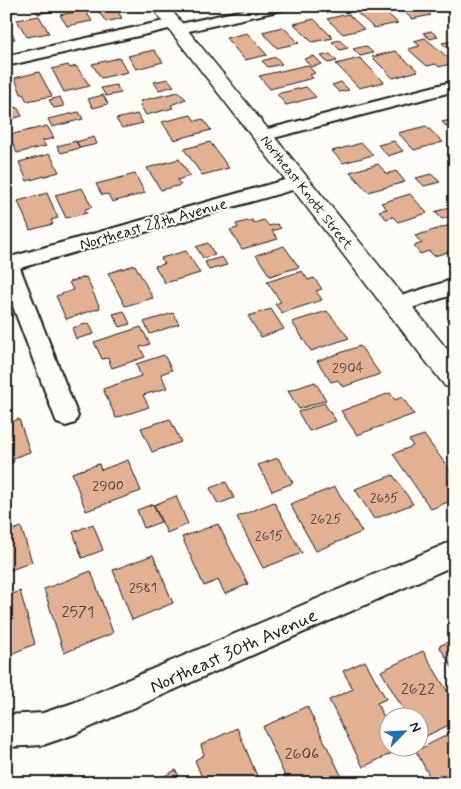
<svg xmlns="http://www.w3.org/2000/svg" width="461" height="789" font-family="Mynerve,sans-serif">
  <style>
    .building { fill: #e2b194; stroke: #1c1c1c }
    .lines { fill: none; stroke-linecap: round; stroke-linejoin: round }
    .minor-casing { stroke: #1c1c1c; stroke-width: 4 }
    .tertiary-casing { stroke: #1c1c1c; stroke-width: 3 }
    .minor { fill: #fdfcf7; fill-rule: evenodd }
    .tertiary { fill: #fdfcf7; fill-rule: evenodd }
    .labels { text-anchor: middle; stroke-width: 4; stroke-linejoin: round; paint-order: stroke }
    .far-street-label { font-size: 14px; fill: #1c1c1c; stroke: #fdfcf7 }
    .number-label { font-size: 14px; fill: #4e413a }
    .street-label { font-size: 16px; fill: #1c1c1c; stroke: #fdfcf7 }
    .near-number-label { font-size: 16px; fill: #4e413a }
    .near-street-label { font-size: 19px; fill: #1c1c1c; stroke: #fdfcf7 }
  </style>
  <rect width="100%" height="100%" fill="#fdfcf7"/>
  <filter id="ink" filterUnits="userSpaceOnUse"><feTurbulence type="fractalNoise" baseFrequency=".02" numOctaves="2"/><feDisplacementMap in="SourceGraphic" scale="10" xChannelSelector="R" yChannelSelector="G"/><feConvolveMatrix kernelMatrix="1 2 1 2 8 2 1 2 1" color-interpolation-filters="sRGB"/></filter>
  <g filter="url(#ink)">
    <path class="building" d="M43,6H54L56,10L38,14L35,8Z
      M95,6H114L122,18L106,22Z
      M379,6L398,23L374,28L355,11Z
      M398,6H421L431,15L412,19Z
      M85,10L92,21L67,26L60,15Z
      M348,14L364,29L343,34L327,19Z
      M39,16L49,33L27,37L17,20Z
      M314,19L333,38L312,42L294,24Z
      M6,25H7L15,39L6,41Z
      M283,27L299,43L277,48L262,32Z
      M431,31L438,37L430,39L423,33Z
      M247,33L267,55L245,60L226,38Z
      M425,38L454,63L439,67L436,64L427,66L408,49L420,46L414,41Z
      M339,40L348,48L340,50L332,42Z
      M455,40V54L442,43Z
      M366,46L373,53L360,56L353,49Z
      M154,50L163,62L136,69L128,56Z
      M395,51L418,71L393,78L372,57Z
      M330,54L337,61L328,63L321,56Z
      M314,56L322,64L311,67L304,59Z
      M276,57L282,64L268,67L262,61Z
      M119,58L128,72L101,78L92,64Z
      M360,58L384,82L359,88L336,64Z
      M68,65L70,68L76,66L90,86L64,92L52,69Z
      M307,65L315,73L310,75L313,78L270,89L259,76Z
      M39,72L52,96L27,101L23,94H21L15,78Z
      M168,79L174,86L159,90L154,82Z
      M341,82L349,90L339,92L332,85Z
      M116,85L121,93L106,96L101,88Z
      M306,87L316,97L286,105L277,94Z
      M178,92L186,99L171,105L173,108L146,115L140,105L142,104L140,101Z
      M103,95L108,104L93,108L88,99Z
      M60,97L64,106L54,108L49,100Z
      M17,107L22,116L11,119L7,109Z
      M79,112L83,119L52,127L48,119Z
      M137,114L143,123L122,128L116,119Z
      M191,115L195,121L203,119L211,130L174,140L162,122Z
      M455,119V134H454L442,122Z
      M47,126L54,138L42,141L46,146L17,153L9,135Z
      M426,126L443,142L414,150L398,133Z
      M94,137L97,144L80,148L76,142Z
      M76,141L80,148L61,153L57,146Z
      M394,141L403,151L388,156L378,145Z
      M210,142L229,168L202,175L184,149Z
      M362,143L373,155L343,163L332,151Z
      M50,154L59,172L27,181L19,162Z
      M179,159L190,176L177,180L181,185L161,190L147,168Z
      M378,164L387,174L396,171L405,182L368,192L350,172Z
      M135,174L145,193L112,202L108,194L102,195L96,184Z
      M431,174L440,182L424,186L416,178Z
      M82,188L92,207L85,209L87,213L66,218L55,195Z
      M47,193L58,218L51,220L53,224L30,230L18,201Z
      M410,194L427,213L398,222L393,217L386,219L379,211L387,209L381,203Z
      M449,207L455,215L442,219L435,212Z
      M252,220L254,223L264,220L269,226L277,224L281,228L272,231L278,239L242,249L230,230L238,228L236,224Z
      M450,225L455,230V250L434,256L429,251L420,254L414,246L422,243L415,236Z
      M208,243L215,255L203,258L196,247Z
      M284,246L299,267L270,276L256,255Z
      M186,251L200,273L165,283L155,266L164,264L161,258Z
      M222,257L227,265L209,270L205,262Z
      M135,265L153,298L125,306L108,273Z
      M302,271L308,280L314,278L322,289L316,291L322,300L282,313L275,304L281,302L267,282Z
      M86,277L100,308L66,319L56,296L73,290L69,282Z
      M271,309L284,329L261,337L248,316Z
      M124,311L130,324L120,327L113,314Z
      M327,311L349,338L311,351L292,322Z
      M173,313L179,324L150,334L144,322Z
      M89,323L94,334L76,339L72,328Z
      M141,327L150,344L140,347L145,357L112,368L108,358L102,359L94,342Z
      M360,346L380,374L343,387L338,380L331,382L317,361Z
      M164,355L172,370L161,374L167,388L143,395L149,407L116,418L103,389L141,376L136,364Z
      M315,382L326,400L299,409L288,391Z
      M390,393L395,400L402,397L414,414L357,435L341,411Z
      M324,403L336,421L309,431L298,412Z
      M19,419L30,452L13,458L14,462L6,465V424Z
      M170,419L181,442L152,452L141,428Z
      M424,435L455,477V499L431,509L393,454L413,446L409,440Z
      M278,458L293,483L272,491L258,465Z
      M128,460L141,491L86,511L72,473L99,464L101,470Z
      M393,475L413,504L374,519L355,489Z
      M226,482L234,498L218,504L210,488Z
      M335,487L362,532L316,551L290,504Z
      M176,496L188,524L167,533L154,505Z
      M274,502L302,553L263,568L237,517Z
      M153,504L161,522L144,528L137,510Z
      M93,524L103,550L82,558L73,532Z
      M218,524L248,584L225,594L218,580L204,586L182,537Z
      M21,527L32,562L8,571L6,533Z
      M153,555L173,603L132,620L113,570Z
      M91,571L113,633L64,653L44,589Z
      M20,591L35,644L6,656V597Z
      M455,639V672L439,646Z
      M423,651L455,704V722L420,739L418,716H407L381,671Z
      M365,661L386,699L377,703L388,725V746H400L401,749L363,767L329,700L353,689L343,671Z
      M307,706L344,781L340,783H327L325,779L317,783H288L263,727Z
      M237,728L260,783H204L195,760L204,755L201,745Z
      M449,734L455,745V783H433L416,751Z
      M176,770L181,783H150Z"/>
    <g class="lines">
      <g class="minor-casing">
        <path id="minor" d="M261,6H289L282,10L176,34L169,29L6,66V56L173,19L180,24Z
          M455,81V91L262,141L256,140L253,136L256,132Z
          M299,176L306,178L308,182L306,186L20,268L78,416L75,423L66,426L57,423L6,288V253L14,256Z
          M455,279V294L396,313L388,310L385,305L388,300Z
          M455,540V565L75,734L43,745L6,747V715L43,713L73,703Z"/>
      </g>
      <g class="tertiary-casing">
        <path id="tertiary" d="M151,6H168L455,359V389L445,386Z"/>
      </g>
      <use href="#minor" class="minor"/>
      <use href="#tertiary" class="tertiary"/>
    </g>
  </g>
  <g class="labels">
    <g class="far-street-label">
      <text transform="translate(307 192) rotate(52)" y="5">Northeast Knott Street</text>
    </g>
    <g class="number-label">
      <text x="348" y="372">2904</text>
      <text x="108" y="490">2900</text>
      <text x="384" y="502">2635</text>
      <text x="326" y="523">2625</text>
      <text x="269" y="540">2615</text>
      <text x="143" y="592">2581</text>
    </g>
    <g class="street-label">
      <text transform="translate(153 223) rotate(-16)" y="6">Northeast 28th Avenue</text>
    </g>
    <g class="near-number-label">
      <text x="78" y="617">2571</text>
      <text x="418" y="694">2622</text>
      <text x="302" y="759">2606</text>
    </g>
    <g class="near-street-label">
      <text transform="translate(233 650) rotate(-24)" y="7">Northeast 30th Avenue</text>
    </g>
  </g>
  <rect width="461" height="789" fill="none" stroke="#fdfcf7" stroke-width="25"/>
  <rect x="12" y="12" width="436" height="764" fill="none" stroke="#1c1c1c" stroke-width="2" filter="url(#ink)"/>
  <g transform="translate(404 732) rotate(66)"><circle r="24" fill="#fdfcf7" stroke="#a3a29f"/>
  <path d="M0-4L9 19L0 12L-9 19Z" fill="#1f6fb2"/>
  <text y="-8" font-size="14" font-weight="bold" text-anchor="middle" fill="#1c1c1c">N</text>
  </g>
</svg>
